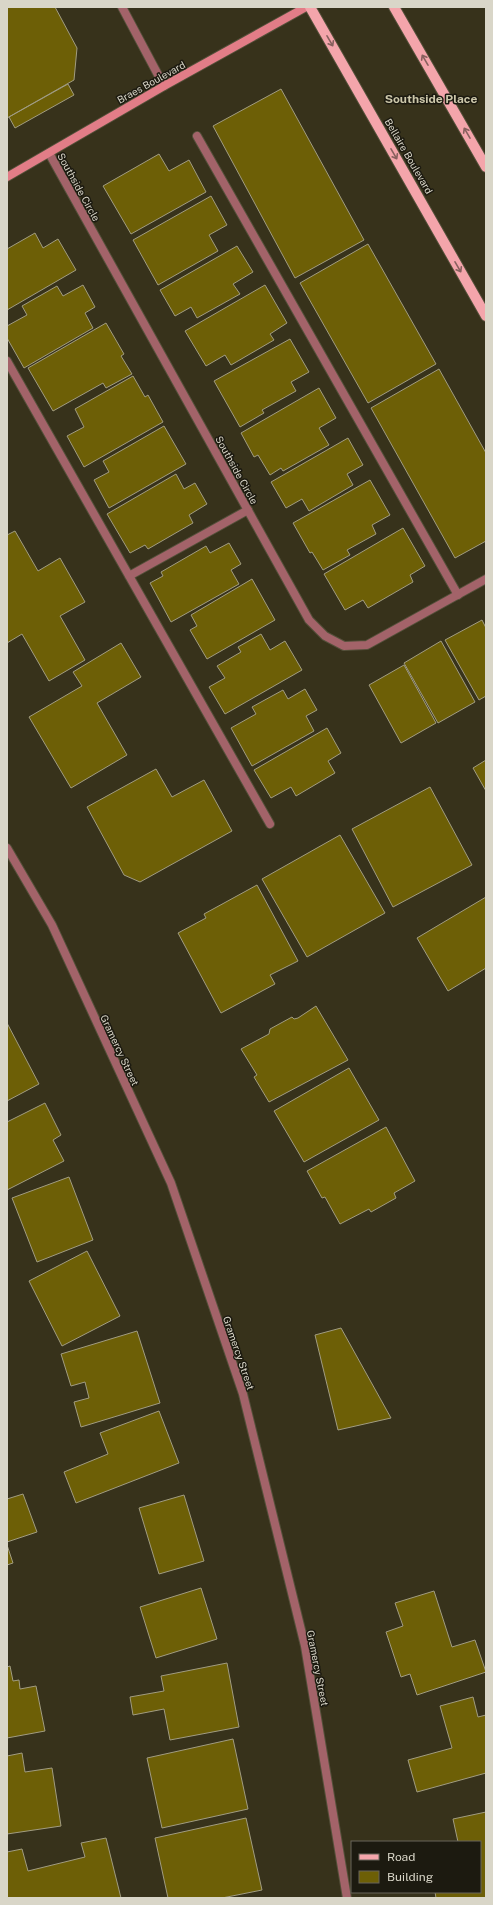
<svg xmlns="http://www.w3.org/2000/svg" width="493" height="1905" font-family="'Public Sans',sans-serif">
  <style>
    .building { fill: #6d5f06; stroke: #a19c81 }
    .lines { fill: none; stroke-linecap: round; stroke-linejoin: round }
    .lane-casing { stroke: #54503a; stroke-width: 10 }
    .street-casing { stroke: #54503a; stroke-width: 10 }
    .secondary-casing { stroke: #54503a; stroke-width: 10 }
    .primary-casing { stroke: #54503a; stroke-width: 12 }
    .lane { stroke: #a36369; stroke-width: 8 }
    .street { stroke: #a36369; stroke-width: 8 }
    .secondary { stroke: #e27d87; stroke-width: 8 }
    .primary { stroke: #f4a5ab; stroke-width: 10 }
    .oneway { stroke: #88605e }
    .labels { text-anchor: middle; stroke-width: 3; stroke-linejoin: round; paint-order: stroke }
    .street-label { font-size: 10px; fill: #d9d6c8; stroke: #1c1a10 }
    .quarter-label { font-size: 12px; font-weight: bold; fill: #ccc7aa; stroke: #1c1a10 }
  </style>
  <rect width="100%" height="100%" fill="#37321b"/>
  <path class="building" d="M7,7H55L77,48L74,80L7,118Z
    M68,84L74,95L15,128L9,117Z
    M281,89L364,240L295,278L213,126Z
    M159,154L169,171L189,160L206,192L131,234L103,186Z
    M211,196L227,225L209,235L218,251L158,285L133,240Z
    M35,233L43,248L58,239L76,270L7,310V249Z
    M368,244L436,364L368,403L300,283Z
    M237,246L253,272L233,284L240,294L197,318L191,307L175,316L160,290Z
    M83,285L95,307L85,313L93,328L24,368L7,338V326L27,315L22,306L57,286L63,296Z
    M265,285L287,323L270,334L274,340L231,365L225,355L206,366L185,331Z
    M106,323L124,354L121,356L132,374L106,388L103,383L53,411L28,368Z
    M290,339L309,372L291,382L296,391L262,410L264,413L240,427L214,381Z
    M439,369L486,453V541L455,558L371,408Z
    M133,376L145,397L148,395L163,422L84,467L67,436L84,427L75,409Z
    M319,388L336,418L319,428L329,445L283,471L281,468L270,475L258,455L254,457L241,433Z
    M164,426L186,464L109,508L94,480L109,472L103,461Z
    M348,438L363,465L347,474L353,485L309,511L302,499L286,508L271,482Z
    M176,474L184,489L195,483L207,504L189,515L193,523L148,549L145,545L130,553L107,514Z
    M370,480L390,515L372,525L376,534L347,550L350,555L323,570L312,552L310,553L293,523Z
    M403,528L425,566L410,575L413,582L368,608L363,600L345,610L324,574Z
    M15,531L38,571L60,558L85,602L60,616L85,660L49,681L22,634L7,643V535Z
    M229,543L241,564L231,570L239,584L171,622L150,583L163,576L161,572L206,546L210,553Z
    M252,579L275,620L207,659L190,630L197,626L191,615Z
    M482,620L486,628V696L479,700L445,640Z
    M261,634L270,650L285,641L302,670L225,714L209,687L225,678L217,666L241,652L238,647Z
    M441,641L475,702L438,723L404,663Z
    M121,643L141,677L97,703L127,755L71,788L29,717L82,686L73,672Z
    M404,665L436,723L401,743L369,685Z
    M305,689L317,710L306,716L314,731L252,766L231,728L256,714L252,707L283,690L288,699Z
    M327,728L341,753L328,761L335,773L296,796L291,787L271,798L254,770Z
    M486,760V791L473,768Z
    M156,769L172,797L204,780L232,831L140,882L124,875L87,807Z
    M430,787L472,865L393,907L352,829Z
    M340,835L385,913L307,957L262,879Z
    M257,885L298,961L270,975L275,984L221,1013L178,933L206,918L204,914Z
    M486,897V968L448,991L417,938Z
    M316,1006L348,1060L269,1102L254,1077L257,1075L241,1049L269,1034L270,1029L292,1017L294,1019L298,1018Z
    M7,1023L39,1084L7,1101Z
    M349,1068L379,1120L304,1162L274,1111Z
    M45,1103L61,1135L53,1140L64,1161L7,1190V1122Z
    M386,1127L415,1181L394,1193L396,1198L371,1212L369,1209L340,1224L325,1197L322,1198L307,1171Z
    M69,1177L93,1240L37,1262L12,1198Z
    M87,1251L120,1316L62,1346L29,1281Z
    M341,1328L391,1418L338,1430L315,1335Z
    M137,1331L160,1403L81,1427L74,1402L89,1398L85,1382L71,1386L61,1354Z
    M159,1411L179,1463L76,1503L64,1472L108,1454L100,1433Z
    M23,1494L37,1532L7,1542V1499Z
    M184,1495L204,1561L159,1574L139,1508Z
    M7,1545L13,1563L7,1565Z
    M201,1588L217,1639L156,1658L140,1607Z
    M434,1591L452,1647L475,1640L486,1672L417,1695L410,1674L401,1677L386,1632L403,1626L395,1603Z
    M227,1663L239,1727L170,1740L164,1709L133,1715L130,1697L164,1691L161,1676Z
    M10,1666L13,1681L19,1680L20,1689L36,1686L45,1731L7,1738V1667Z
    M473,1697L478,1717L486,1715V1773L417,1792L408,1760L452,1748L440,1706Z
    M233,1739L248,1809L162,1828L147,1758Z
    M22,1753L25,1772L52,1768L61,1826L7,1834V1756Z
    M486,1812V1898H436L435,1892H480V1842H458L453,1819Z
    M246,1818L262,1890L222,1898H168L155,1838Z
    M106,1838L121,1898H7V1852L22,1849L28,1871L85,1857L81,1843Z"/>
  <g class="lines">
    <g class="lane-casing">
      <path id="lane" d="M122,7L164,86
        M197,136L458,595
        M7,361L270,824
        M129,576L248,510"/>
    </g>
    <g class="street-casing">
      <path id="street" d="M49,153L309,620L325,636L344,646L367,645L486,579
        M7,848L52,925L171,1183L243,1394L305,1646L347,1898"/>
    </g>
    <g class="secondary-casing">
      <path id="secondary" d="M7,177L164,86L306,7"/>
    </g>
    <g class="primary-casing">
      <path id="primary" d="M310,7L486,316
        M394,7L486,167"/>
    </g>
    <use href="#lane" class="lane"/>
    <use href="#street" class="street"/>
    <use href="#secondary" class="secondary"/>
    <use href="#primary" class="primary"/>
  </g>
  <defs><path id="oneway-shaft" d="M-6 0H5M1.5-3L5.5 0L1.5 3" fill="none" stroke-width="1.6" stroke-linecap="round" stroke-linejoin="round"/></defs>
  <g class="oneway">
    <use href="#oneway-shaft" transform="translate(330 41) rotate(60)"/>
    <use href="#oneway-shaft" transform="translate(425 60) rotate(-120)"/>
    <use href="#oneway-shaft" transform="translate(467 133) rotate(-120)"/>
    <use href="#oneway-shaft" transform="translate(394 154) rotate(60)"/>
    <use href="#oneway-shaft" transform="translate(458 267) rotate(60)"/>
  </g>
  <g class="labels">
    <g class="street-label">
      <text transform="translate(151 82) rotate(-29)" y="4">Braes Boulevard</text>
      <text transform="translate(409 156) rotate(60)" y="4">Bellaire Boulevard</text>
      <text transform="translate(79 187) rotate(61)" y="4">Southside Circle</text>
      <text transform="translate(237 470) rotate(61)" y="4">Southside Circle</text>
      <text transform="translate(120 1050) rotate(65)" y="4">Gramercy Street</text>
      <text transform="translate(239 1353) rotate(71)" y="4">Gramercy Street</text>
      <text transform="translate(318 1668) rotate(79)" y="4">Gramercy Street</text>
    </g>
    <g class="quarter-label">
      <text x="431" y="103">Southside Place</text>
    </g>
  </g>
  <rect width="493" height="1905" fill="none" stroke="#d9d6c8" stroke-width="16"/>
  <rect x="351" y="1841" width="130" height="52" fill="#1c1a10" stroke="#68655a"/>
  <rect x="359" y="1854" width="20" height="6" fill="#f4a5ab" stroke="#68655a"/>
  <text x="387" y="1861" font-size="12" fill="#d9d6c8">Road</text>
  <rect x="359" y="1871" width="20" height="12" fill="#6d5f06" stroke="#68655a"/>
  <text x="387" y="1881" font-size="12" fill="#d9d6c8">Building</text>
</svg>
